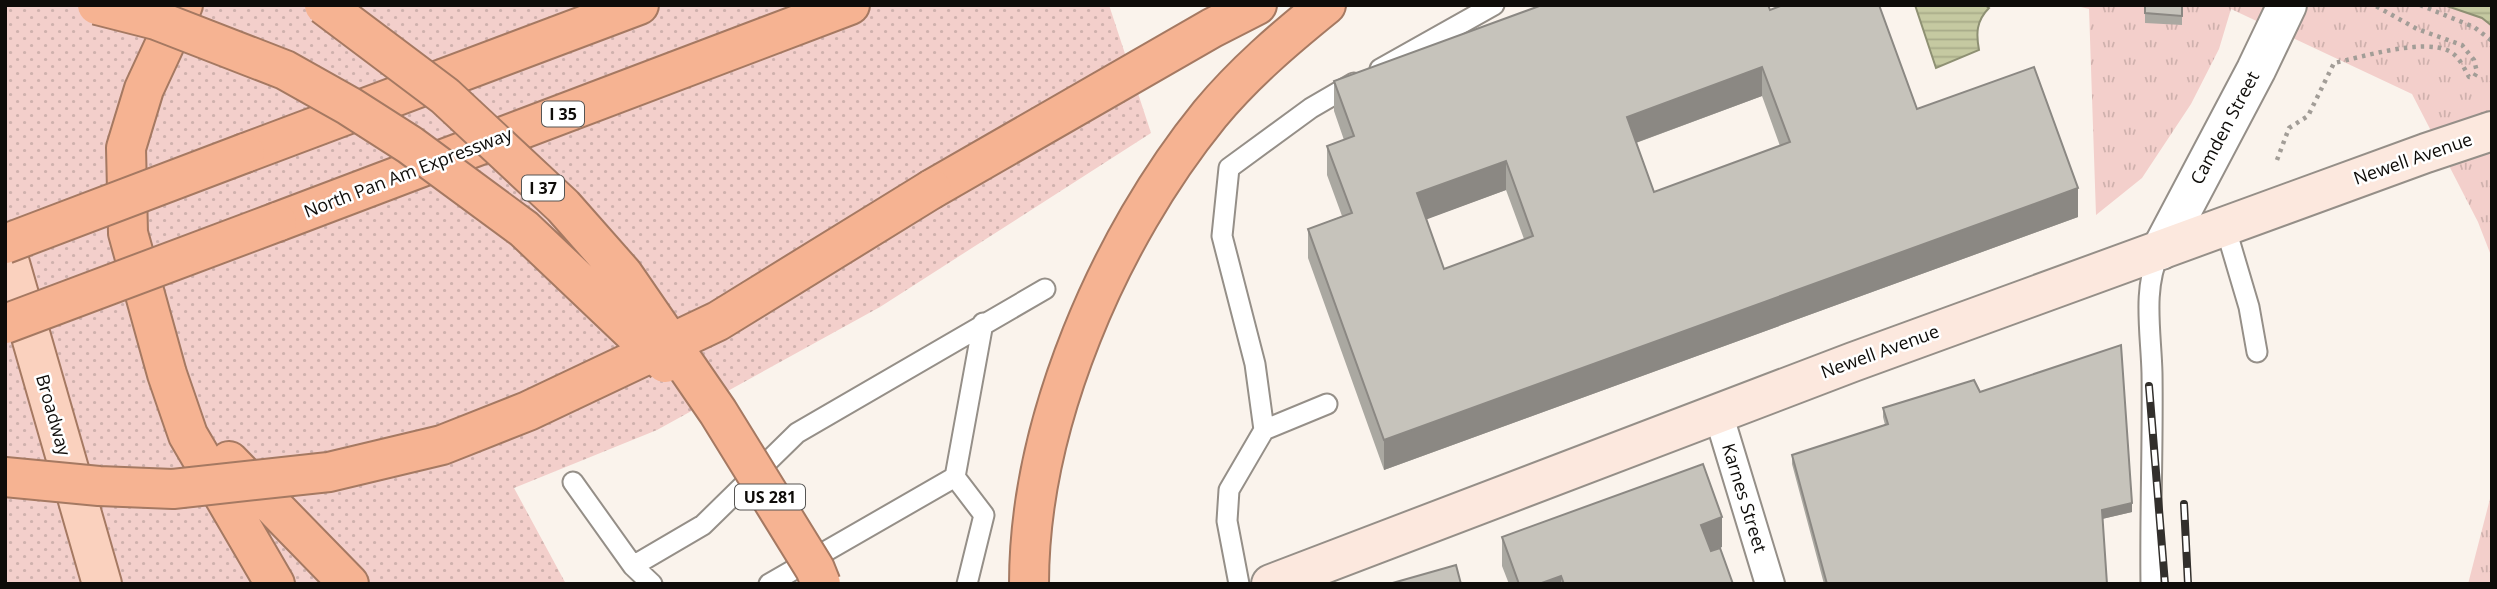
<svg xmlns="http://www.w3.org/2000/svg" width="2497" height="589" font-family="'Open Sans',sans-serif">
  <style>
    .grass { fill: url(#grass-dots) }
    .park { fill: url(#park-tufts) }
    .water { fill: url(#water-rules); stroke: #8e9073; stroke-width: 2 }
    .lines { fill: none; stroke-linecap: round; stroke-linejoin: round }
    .service-casing { stroke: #958f88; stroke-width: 23 }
    .pedestrian-casing { stroke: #958f88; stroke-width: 32 }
    .tertiary-casing { stroke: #958f88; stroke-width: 42 }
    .secondary-casing { stroke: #958f88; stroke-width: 42 }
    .primary-casing { stroke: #a57962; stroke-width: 42 }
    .motorway-casing { stroke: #a57962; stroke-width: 42 }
    .path { stroke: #a29d97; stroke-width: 4.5; stroke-dasharray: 3.5 5; stroke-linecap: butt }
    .service { stroke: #fff; stroke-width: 19 }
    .pedestrian { stroke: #fff; stroke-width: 28 }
    .tertiary { stroke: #fff; stroke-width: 38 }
    .secondary { stroke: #fce8de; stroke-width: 38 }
    .primary { stroke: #fad1be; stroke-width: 38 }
    .motorway { stroke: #f6b392; stroke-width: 38 }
    .rail-casing { stroke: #322f2c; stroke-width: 8 }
    .rail { stroke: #fff; stroke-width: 5; stroke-dasharray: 16; stroke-linecap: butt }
    .motorway-bridge-casing { stroke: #a57962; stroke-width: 42; stroke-linecap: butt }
    .motorway-bridge { stroke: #f6b392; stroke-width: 38 }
    .wall { fill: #aaa8a1; fill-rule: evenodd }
    .shaded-wall { fill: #8b8883 }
    .building { fill: #c6c3bb; stroke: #8b8883; stroke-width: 2; fill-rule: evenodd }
    .labels { text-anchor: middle; stroke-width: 5; stroke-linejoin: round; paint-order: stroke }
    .shield { fill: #fff; stroke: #565553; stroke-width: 2 }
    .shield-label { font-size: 16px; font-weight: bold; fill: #0e0c09 }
    .street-label { font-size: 18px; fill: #0e0c09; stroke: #fff }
  </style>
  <defs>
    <pattern id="grass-dots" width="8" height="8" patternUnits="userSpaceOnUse" patternTransform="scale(1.75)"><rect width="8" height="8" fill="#f3cfcb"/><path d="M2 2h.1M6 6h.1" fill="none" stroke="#cfb1ad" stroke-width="1.8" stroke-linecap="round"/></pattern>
    <pattern id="park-tufts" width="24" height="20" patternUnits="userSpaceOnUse" patternTransform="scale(1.75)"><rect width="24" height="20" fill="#f3cfcb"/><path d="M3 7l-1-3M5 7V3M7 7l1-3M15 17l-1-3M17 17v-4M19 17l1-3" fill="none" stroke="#cfb1ad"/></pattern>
    <pattern id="water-rules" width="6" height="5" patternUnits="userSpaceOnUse" patternTransform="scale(1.75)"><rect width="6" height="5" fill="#c5c9a1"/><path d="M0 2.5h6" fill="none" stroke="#a8ab89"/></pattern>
  </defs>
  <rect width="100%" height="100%" fill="#faf3ec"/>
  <path class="grass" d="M5,5H1109L1151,133L880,307L657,430L514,488L566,584H5Z"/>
  <path class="park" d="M2073,5H2492V258L2478,222L2412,94L2231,9L2219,49L2191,104L2142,178L2096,215L2089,9Z
    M2492,491V584H2468Z"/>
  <path class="water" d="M1915,5H1985L1989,8C1976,21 1976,34 1979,50L1936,68Z
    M2444,5H2492V26L2482,18Z"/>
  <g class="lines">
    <g class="service-casing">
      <path id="service" d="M1380,69L1494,5
        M2225,226L2249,307L2257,352
        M1264,430L1327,404
        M573,482L633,566L652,584
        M633,566L703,525L797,433L1045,289
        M769,584L955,477
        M967,584L984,515L955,477L983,323
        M1239,584L1227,521L1229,490L1264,430L1255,364L1222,236L1229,168L1311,108L1354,83
        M2151,584C2150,513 2153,443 2152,373C2151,332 2142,289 2160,251"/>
    </g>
    <g class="pedestrian-casing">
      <path id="pedestrian" d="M1718,413L1770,584"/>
    </g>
    <g class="tertiary-casing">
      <path id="tertiary" d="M2161,250L2256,70L2287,5"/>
    </g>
    <g class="secondary-casing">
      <path id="secondary" d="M1271,584L1853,362L2426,153L2492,131"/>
    </g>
    <g class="primary-casing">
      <path id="primary" d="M5,246L102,584"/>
    </g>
    <g class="motorway-casing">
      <path id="motorway" d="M183,5L144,89L126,148L128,233L167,374L188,435L275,584
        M245,153L639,5
        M932,189L1212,28L1257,5
        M277,222L850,5
        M229,461L349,584
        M1029,584C1029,423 1109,238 1210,114C1244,73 1284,39 1326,5"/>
    </g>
    <path class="path" d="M2420,5L2474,27L2492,41
      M2277,160L2289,128L2308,116L2334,63C2362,57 2423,38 2449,51C2459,56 2464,68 2469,77H2474L2477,72L2474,60L2462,45L2417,29L2374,5"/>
    <use href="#service" class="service"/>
    <use href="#pedestrian" class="pedestrian"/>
    <use href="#tertiary" class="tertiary"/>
    <use href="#secondary" class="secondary"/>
    <use href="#primary" class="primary"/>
    <use href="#motorway" class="motorway"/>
    <g class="rail-casing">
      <path id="rail" d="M2149,386L2165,584
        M2184,504L2188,584"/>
    </g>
    <use href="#rail" class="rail"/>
    <g class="motorway-bridge-casing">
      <path id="motorway-bridge" d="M97,5L156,20L285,70L349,106L410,145L524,229L665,363
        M324,5L445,96L563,206L623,274L718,412L815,569L821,584
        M5,244L245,153
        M5,324L277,222
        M5,477L99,486L173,489L329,472L442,445L528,411L718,321L932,189"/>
    </g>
    <use href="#motorway-bridge" class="motorway-bridge"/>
  </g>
  <path class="wall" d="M2145,5H2182V25L2145,23Z
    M1770,10L2078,217L1384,470L1308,258V229L1342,216L1327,175V146L1344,140L1334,111V81ZM1762,96L1780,146L1654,192L1636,143ZM1506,190L1524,239L1444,269L1426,219Z
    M1980,392L2132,512L2102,519L2107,584H1824L1792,464V455L1885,425L1883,417V408Z
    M1502,537L1722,547L1710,551L1733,584H1509L1502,566Z"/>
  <path class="shaded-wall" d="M1762,67V96L1627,146V117Z
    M1506,161V190L1417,223V193Z
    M2078,188V217L1384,470V440Z
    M2132,503V512L2102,519V510Z
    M1722,517V547L1701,554V525Z
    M1561,576V584H1539Z"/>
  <path class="building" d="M1542,5H1768L1770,10L1783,5H1879L1917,109L2034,67L2078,188L1384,440L1308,229L1352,213L1327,146L1354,136L1334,81ZM1762,67L1790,142L1654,192L1627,117ZM1506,161L1533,236L1444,269L1417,193Z
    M2145,5H2182V16L2145,13Z
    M2121,345L2132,503L2102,510L2107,584H1827L1792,455L1888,424L1883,408L1974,380L1980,392Z
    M1703,464L1722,517L1701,525L1711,551L1720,548L1733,584H1564L1561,576L1539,584H1519L1502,537Z
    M1456,565L1461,584H1389Z"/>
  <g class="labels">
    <g class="shield">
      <rect x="542" y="101.5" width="42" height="25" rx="5"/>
      <rect x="522" y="175.5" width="42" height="25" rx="5"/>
      <rect x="735" y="484.5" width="70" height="25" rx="5"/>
    </g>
    <g class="shield-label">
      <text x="563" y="120">I 35</text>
      <text x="543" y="194">I 37</text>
      <text x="770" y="503">US 281</text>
    </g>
    <g class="street-label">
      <text transform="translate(2225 128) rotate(-62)" y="6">Camden Street</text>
      <text transform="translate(2413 159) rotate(-19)" y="6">Newell Avenue</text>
      <text transform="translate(408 173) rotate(-21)" y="6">North Pan Am Expressway</text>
      <text transform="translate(1880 352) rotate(-20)" y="6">Newell Avenue</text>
      <text transform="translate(53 415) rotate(74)" y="6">Broadway</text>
      <text transform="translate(1744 498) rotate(73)" y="6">Karnes Street</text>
    </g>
  </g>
  <rect width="2497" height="589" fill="none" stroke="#0e0c09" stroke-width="14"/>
</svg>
